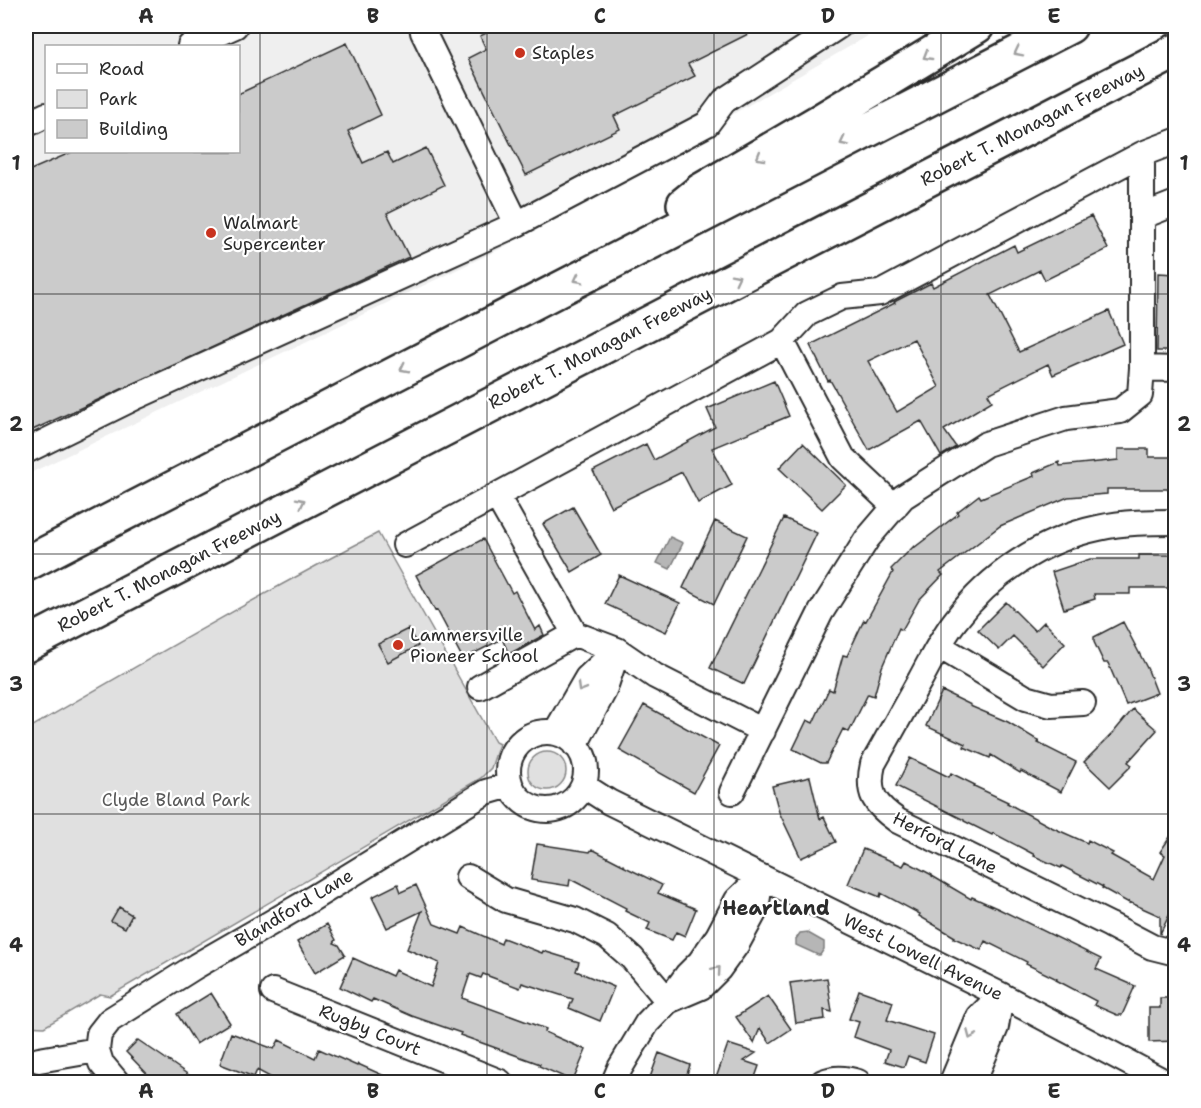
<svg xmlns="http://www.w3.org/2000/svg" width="1201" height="1108" font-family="'Shantell Sans',sans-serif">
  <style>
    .built { fill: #efefef; fill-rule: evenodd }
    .green { fill: #e0e0e0; stroke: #868686; stroke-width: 1.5 }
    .water { fill: #b6b6b6; stroke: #7e7e7e; stroke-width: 1.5 }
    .building { fill: #cbcbcb; stroke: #2b2b2b; stroke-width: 1.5; fill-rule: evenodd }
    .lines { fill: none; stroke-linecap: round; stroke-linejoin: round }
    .minor-casing { stroke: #2b2b2b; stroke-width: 28 }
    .highway-casing { stroke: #2b2b2b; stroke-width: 38 }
    .minor { stroke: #fff; stroke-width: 24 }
    .highway { stroke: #fff; stroke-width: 33 }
    .oneway { stroke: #a0a0a0 }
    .grid { fill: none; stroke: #2b2b2b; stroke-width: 1.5; stroke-opacity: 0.55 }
    .poi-dot { fill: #c8321e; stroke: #fff; stroke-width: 2 }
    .labels { text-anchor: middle; stroke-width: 4.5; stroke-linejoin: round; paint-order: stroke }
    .poi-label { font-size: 18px; fill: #2b2b2b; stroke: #fff; text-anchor: start }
    .street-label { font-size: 18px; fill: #2b2b2b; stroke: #fff }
    .park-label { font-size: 18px; fill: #585858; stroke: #fff }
    .neighbourhood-label { font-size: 20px; font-weight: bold; fill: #2b2b2b; stroke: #fff }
    .neatline { fill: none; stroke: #2b2b2b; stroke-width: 2 }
    .grid-label { font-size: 20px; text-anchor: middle; font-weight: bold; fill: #2b2b2b }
  </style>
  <rect width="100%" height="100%" fill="#fff"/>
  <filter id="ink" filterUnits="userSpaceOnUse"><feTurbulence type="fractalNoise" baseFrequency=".0167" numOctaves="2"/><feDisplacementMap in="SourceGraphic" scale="12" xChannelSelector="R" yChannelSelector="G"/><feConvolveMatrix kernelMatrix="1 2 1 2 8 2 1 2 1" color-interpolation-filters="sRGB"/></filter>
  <g filter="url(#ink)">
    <path class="built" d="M26,26H885L500,249L26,475ZM46,46H238V152H46Z"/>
    <path class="green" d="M378,533L495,742L499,744L491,768L481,778L110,996L100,994L44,1027L26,1026V730C142,663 259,595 378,533Z
      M528 771a19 19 0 1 1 38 0a19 19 0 1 1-38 0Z"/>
    <path class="water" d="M670,537L683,543L670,569L657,563Z
      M808,932V933L824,942V949L820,955H818L796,945V939L800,933Z"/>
    <path class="building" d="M501,26H764L688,64L695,76L614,116L620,129L526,175L468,58L486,49L480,36Z
      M347,43L381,115L348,131L363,163L387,152L393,164L426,148L444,185L387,213L409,257L26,433V172L72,152H238V94Z
      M1091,216L1108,249L1045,280L1040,270L990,295L1019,352L1109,311L1123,344L1053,375L1048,364L988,394L992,401L944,430L956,447L941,456L921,421L869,450L830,380L828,381L810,345L895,303L894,302L931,283L933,287L1014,245L1017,252ZM914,339L939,387L897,412L868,361Z
      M1158,273L1176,274V351H1157Z
      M774,381L789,416L712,448L732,485L698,503L682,472L611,507L593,471L646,444L654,460L715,427L707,409Z
      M803,443L846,485L822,509L779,468Z
      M1118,449H1149V457H1176V489H1107V494L1068,497L1000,526L940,572L943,575L919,600L902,630L899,628L882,667L874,696L868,694L849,732L843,729L826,763H821L793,749L807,720L813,723L829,689L833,691L843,655L847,656L864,620L866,621L893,572L891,569L914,546L915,547L958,514L957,512L979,495L981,498L1034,476L1033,473L1059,462L1060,466L1118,460Z
      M573,507L601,555L572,572L543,524Z
      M784,518L817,533L744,684L710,668Z
      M715,521L747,536L714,604L683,588Z
      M483,539L512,593L515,591L535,630L540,626L544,635L509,654L502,639L463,659L437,610L435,611L416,575Z
      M1139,555H1171V588H1130V594H1094L1095,599L1064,609L1052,572L1090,559H1139Z
      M619,575L680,603L666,632L605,604Z
      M1006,602L1035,631L1044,622L1065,643L1043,666L1013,636L999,650L978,630Z
      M1123,622L1148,670L1157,693L1126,705L1108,663H1104L1094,642V637Z
      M408,629L418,646L388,662L378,644Z
      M942,691L971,705L970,706L1008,722L1039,741L1038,743L1076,762L1061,792L1021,771L1020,773L991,755L990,758L964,747L965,744L926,726Z
      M644,705L719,746L694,792L619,750Z
      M1133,709L1157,730L1128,762L1132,765L1110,787L1084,762L1113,733Z
      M910,758L949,777L951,773L975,785L974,786L1008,802L1007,803L1051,827L1087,843L1088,840L1113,853L1111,855L1154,879L1165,855L1160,852L1176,828V901L1160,934V916L1129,902V903L1102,888L1103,887L1062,866L1061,868L1034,856L1035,855L993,833L992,835L964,821V820L896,786Z
      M810,777L820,819L824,817L836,842L801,858L779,812L772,786Z
      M537,844L590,852L592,849L623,865V866L662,885L658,893L696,909L685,936L676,932L672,940L647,930L650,923L625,911L626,908L570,879L569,886L531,880Z
      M863,849L903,866L906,861L932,875V876L971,899L972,897L999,909L1101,959L1096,969L1135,986L1122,1015H1117L1094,1005L1096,1001L1056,980L1057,979L1026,964L1027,962L985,941L981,950L954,938L955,937L919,916L920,914L881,893L880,897L848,884Z
      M398,884L401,892L416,885L434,924L460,934L463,927L501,944L503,938L542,953L543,951L579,962L576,971L614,987L600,1021L569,1008L573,999L522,983L520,988L483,974L481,978L470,974L462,998L546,1029L545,1032L586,1050L573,1081L539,1066L540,1064L460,1035L461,1033L412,1016L373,999L371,1002L340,987L353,958L392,976L395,970L431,987L439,963L407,949L422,911L387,928L372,897Z
      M119,907L132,915L125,928L111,921Z
      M327,924L336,940L334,943L339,945L345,955L315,973L297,942Z
      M827,978L832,1012L824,1010L825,1019L796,1023L790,983Z
      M859,990L893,1002L887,1020L934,1035L925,1062L908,1056L904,1067L885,1061L889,1050L854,1037L859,1022L849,1019Z
      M211,993L230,1023L196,1044L177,1014Z
      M768,996L791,1029L770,1043L760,1028L754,1043L736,1017Z
      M1160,998H1176V1041L1149,1042V1008H1160Z
      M231,1033L274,1049L279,1040L315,1058L319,1049L357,1066L358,1064L400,1083H281L257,1070L254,1077L220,1064Z
      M138,1040L163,1057L200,1083H156L126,1052Z
      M728,1044L756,1053L744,1061L759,1066L753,1083H730L716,1078Z
      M659,1053L690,1065L684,1083H648Z"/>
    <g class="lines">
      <g class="minor-casing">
        <path id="minor" d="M422,26L423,32L517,224
          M190,46L235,26
          M26,125L46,115
          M1176,141L1142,154V368L1176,369
          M1143,216L1176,203
          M26,451L138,396L517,224L707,124L724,101L839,26
          M895,507L843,458L782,341L807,314L842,297L880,293L1142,154
          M1176,522C1150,522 1124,522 1098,528C1041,540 990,575 955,621C941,639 931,660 920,680C904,708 889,736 873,764C866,794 875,805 898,821L1110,925L1152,947L1176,953
          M405,545L782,341
          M575,634L617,650L655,676L763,731
          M939,646L1026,698L1051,705L1083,703
          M480,687L575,634L497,496
          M508 771a39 39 0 1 1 78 0a39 39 0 1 1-78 0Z
          M555,733L587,678L617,650
          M575,745L604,691L617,652
          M584,786L609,802L1001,995L1165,1082
          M732,792L821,612L867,539L903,497L986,444L1066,418L1120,411L1140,395L1142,368
          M468,877L506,900L575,920L607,936L632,958L668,1001
          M273,991L500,1082
          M668,1001L701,987L719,969L737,944L756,909L761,877
          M39,1060L97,1050
          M117,1082L101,1063L97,1050L99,1034L110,1020L196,966L300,906L486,792L510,785
          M614,1082L620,1068L647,1023L668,1001L687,975L700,962L718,936L737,900L761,877
          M823,1082C835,1077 846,1078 858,1082
          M952,1082L979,1017L1001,995
          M973,1082L996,1027L1001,995"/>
      </g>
      <g class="highway-casing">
        <path id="highway" d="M684,204L700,191L820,121L977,26
          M26,564L1070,26
          M26,645L1176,51"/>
      </g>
      <use href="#minor" class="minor"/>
      <use href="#highway" class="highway"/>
    </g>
    <defs><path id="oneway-chevron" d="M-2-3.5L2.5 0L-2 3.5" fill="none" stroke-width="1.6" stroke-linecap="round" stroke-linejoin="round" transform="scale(1.5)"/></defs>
    <g class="oneway">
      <use href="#oneway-chevron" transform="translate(1018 52) rotate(153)"/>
      <use href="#oneway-chevron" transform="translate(927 56) rotate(149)"/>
      <use href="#oneway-chevron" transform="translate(844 142) rotate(153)"/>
      <use href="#oneway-chevron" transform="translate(760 157) rotate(149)"/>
      <use href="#oneway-chevron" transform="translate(736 278) rotate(-27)"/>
      <use href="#oneway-chevron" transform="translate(578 279) rotate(153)"/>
      <use href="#oneway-chevron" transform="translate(404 368) rotate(153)"/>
      <use href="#oneway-chevron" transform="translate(301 502) rotate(-27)"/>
      <use href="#oneway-chevron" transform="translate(581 688) rotate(120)"/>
      <use href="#oneway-chevron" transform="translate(717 970) rotate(-49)"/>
      <use href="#oneway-chevron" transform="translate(971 1035) rotate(113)"/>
    </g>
  </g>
  <path class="grid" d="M260,26V1082M487,26V1082M714,26V1082M941,26V1082M26,294H1176M26,554H1176M26,814H1176"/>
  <g class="poi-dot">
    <circle cx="520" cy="53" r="6"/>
    <circle cx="211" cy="233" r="6"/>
    <circle cx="398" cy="645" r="6"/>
  </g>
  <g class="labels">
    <g class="poi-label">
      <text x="532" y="59">Staples</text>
      <text x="223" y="229">Walmart<tspan x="223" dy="21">Supercenter</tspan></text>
      <text x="410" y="641">Lammersville<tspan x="410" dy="21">Pioneer School</tspan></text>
    </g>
    <g class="street-label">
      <text transform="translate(1032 125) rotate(-27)" y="6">Robert T. Monagan Freeway</text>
      <text transform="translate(600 348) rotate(-27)" y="6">Robert T. Monagan Freeway</text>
      <text transform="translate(169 571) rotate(-27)" y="6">Robert T. Monagan Freeway</text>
      <text transform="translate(945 843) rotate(27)" y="6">Herford Lane</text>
      <text transform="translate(294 908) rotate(-31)" y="6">Blandford Lane</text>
      <text transform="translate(923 957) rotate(26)" y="6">West Lowell Avenue</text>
      <text transform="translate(370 1030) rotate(22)" y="6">Rugby Court</text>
    </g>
    <g class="park-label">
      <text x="176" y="806">Clyde Bland Park</text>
    </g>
    <g class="neighbourhood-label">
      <text x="776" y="915">Heartland</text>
    </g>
  </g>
  <rect width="1201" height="1108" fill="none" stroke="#fff" stroke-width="66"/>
  <rect x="45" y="45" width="195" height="108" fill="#ffffff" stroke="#aaaaaa" stroke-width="1.5"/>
  <rect x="57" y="64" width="30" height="9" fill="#ffffff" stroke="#aaaaaa" stroke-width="1.5"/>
  <text x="99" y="75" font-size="18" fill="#2b2b2b">Road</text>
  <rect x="57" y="90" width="30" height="18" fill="#e0e0e0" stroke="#aaaaaa" stroke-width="1.5"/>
  <text x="99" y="105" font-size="18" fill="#2b2b2b">Park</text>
  <rect x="57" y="120" width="30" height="18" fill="#cbcbcb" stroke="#aaaaaa" stroke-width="1.5"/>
  <text x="99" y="135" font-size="18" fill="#2b2b2b">Building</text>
  <rect x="33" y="33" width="1135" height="1042" class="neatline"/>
  <g class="grid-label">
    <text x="146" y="23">A</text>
    <text x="373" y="23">B</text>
    <text x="600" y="23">C</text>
    <text x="828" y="23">D</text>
    <text x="1054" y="23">E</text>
    <text x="16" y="170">1</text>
    <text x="1184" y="170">1</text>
    <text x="16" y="431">2</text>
    <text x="1184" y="431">2</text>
    <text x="16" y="691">3</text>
    <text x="1184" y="691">3</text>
    <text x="16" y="952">4</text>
    <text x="1184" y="952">4</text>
    <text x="146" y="1098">A</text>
    <text x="373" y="1098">B</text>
    <text x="600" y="1098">C</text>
    <text x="828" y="1098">D</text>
    <text x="1054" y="1098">E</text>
  </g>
</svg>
